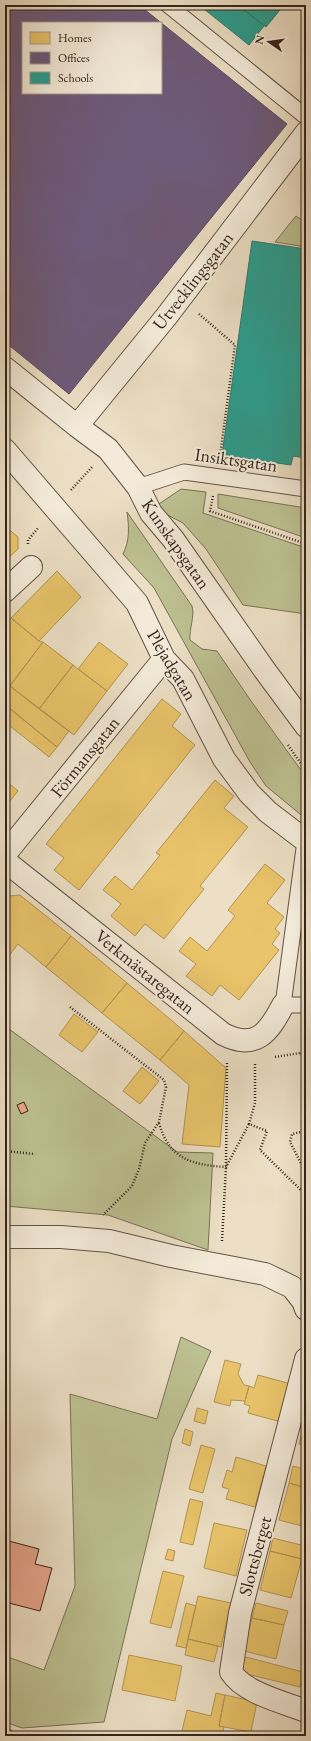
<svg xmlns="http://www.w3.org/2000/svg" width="311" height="1741" font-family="'EB Garamond',serif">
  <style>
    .green { fill: #bdc091; stroke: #797256 }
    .homes { fill: #e9c46a; stroke: #b39452 }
    .offices { fill: #6d597a; stroke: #5c495e; fill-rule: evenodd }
    .schools { fill: #2a9d8f; stroke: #2d796c }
    .building { fill: #e7a68d; stroke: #35241b }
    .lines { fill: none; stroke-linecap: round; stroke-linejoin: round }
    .service-casing { stroke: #635346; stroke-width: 17 }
    .minor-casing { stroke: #635346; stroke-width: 24 }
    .path { stroke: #35241b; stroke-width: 2.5; stroke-dasharray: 1 2; stroke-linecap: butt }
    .service { stroke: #f3ead9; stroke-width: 15 }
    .minor { stroke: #f3ead9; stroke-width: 22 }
    .labels { text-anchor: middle; stroke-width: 4; stroke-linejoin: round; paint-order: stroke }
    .street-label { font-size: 18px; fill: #35241b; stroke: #f3ead9 }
  </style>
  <rect width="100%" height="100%" fill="#ecdfc5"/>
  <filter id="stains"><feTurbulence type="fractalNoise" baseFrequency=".005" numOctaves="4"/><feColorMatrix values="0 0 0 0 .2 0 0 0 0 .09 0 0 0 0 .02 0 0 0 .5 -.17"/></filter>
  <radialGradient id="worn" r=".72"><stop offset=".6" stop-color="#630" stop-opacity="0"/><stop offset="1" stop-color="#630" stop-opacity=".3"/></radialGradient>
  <path class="green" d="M296,216L306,223V247L275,242Z
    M181,489L206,492L203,513L306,548V614L243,605L206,549L183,523L158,510L159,504Z
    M218,494L306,508V538L218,508Z
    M127,512L192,606C195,616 189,629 190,640L202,649L217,651L251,701L306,777V819L266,786L250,762L154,588L123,554C130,540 129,527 127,512Z
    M5,1026L177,1152L213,1153L208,1250L108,1215L5,1206Z
    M181,1337L211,1351L172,1439L104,1722L22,1728L5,1722V1656L44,1670L75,1586L70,1394L157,1419Z"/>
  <path class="homes" d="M5,526L18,537V549L5,561Z
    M57,571L81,597L39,641L11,618Z
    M11,618L39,641L43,642L5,692V624Z
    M43,642L73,665L39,709L10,686Z
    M99,642L128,664L107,691L78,669Z
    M73,665L107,691L74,735L39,709Z
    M10,686L69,731L57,747L5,705V692Z
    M162,699L181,714L172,726L195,745L79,890L54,870L64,858L46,844Z
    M7,706L57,747L49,757L5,722V708Z
    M5,780L18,791L5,807Z
    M215,780L234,796L224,808L248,827L200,886L204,889L164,939L145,924L135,936L111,916L121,904L103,890L115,876L132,890L160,855L156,853Z
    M265,864L285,880L267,903L284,917L275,929L280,933L272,944L279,950L239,1000L220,985L212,996L186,976L196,964L179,951L190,937L207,951L235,916L228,910Z
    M20,895L71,936L46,967L18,944L5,961V901L9,896Z
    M71,936L127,983L102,1013L46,967Z
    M127,983L184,1031L160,1060L102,1013Z
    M74,1014L98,1032L82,1052L59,1035Z
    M184,1031L226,1068L220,1147L182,1144L189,1085L160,1060Z
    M142,1067L159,1081L140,1104L123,1091Z
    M225,1360L241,1364L238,1374L244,1385L249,1386L245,1401L231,1400L230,1406L214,1402Z
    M258,1375L291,1384L281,1422L248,1413L250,1406L244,1404L245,1401L249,1386L254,1388Z
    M197,1408L208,1411L205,1424L194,1421Z
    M306,1416V1445L299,1444Z
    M185,1429L193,1432L190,1446L182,1443Z
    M201,1445L215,1449L203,1493L189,1489Z
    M236,1457L266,1466L255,1507L226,1499L229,1489L222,1487L227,1470L232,1472Z
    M293,1466L306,1470V1488L289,1483Z
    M289,1483L306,1488V1527L279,1520Z
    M190,1499L203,1502L193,1545L180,1542Z
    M214,1523L247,1530L236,1576L204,1568Z
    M273,1538L305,1546L302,1559L270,1551Z
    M168,1549L175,1551L173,1561L165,1559Z
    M270,1551L302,1559L291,1598L260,1590Z
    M163,1571L184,1576L171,1628L150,1623Z
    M198,1596L231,1603L221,1647L188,1639Z
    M186,1603L196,1606L186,1648L176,1646Z
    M256,1603L288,1611L284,1625L252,1618Z
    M252,1618L284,1625L276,1659L244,1651Z
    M188,1639L218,1646L214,1662L185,1655Z
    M129,1655L182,1666L175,1701L122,1690Z
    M242,1656L303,1672L300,1687L243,1673L239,1666Z
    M216,1693L225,1695L219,1726L224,1727L222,1736L181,1735L187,1710L211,1716Z
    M225,1695L257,1702L251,1732L219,1726Z"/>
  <path class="offices" d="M5,5H139L287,124L69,394L5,342ZM23,23H161V93H23Z"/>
  <path class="schools" d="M199,5H238L264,26L249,45Z
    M238,5H284L266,27Z
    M252,241L306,249V458L293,456L291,465L222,455Z"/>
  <path class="building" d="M24,1102L28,1111L21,1114L17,1105Z
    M5,1540L39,1549L35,1564L52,1568L40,1611L5,1602Z"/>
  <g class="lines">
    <g class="service-casing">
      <path id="service" d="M168,5L306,117
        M138,487L184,472L306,489
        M305,841L283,1005H306"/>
    </g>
    <g class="minor-casing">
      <path id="minor" d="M5,368L77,426L108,449L138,487L151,513L173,539L266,672L306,726
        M77,426L166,317L306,133
        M5,450L137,603L164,659L183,679L224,759L249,793L268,812L306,841
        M5,591L31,567
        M5,854L164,659
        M5,861L223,1034C256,1051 269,1032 283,1005
        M5,1237H61L109,1241L171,1256L265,1274L292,1287L303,1301L306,1309
        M306,1359L240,1613L231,1672C244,1693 283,1702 306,1711"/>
    </g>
    <path class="path" d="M199,314L235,345L220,456
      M71,490L92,467
      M213,496L210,511L306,544
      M28,544V540L39,527
      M288,745L306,771
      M70,1007L164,1080L166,1087L159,1122L145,1143L139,1169L132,1186L103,1215
      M301,1053L306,1065
      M275,1057L306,1052
      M255,1064V1103L249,1124L267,1131L260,1150L306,1195
      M159,1123C169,1159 192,1165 226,1167L249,1124
      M306,1131L292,1134L290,1142L306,1173
      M5,1151L35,1154
      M222,1241L226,1167L227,1063
      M5,1728L21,1736"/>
    <use href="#service" class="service"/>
    <use href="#minor" class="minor"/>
  </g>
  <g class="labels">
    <g class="street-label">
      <text transform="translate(193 281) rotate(-52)" y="6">Utvecklingsgatan</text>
      <text transform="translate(236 460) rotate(8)" y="6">Insiktsgatan</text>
      <text transform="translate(176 544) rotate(55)" y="6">Kunskapsgatan</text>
      <text transform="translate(172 665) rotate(59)" y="6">Plejadgatan</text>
      <text transform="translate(85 757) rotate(-51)" y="6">Förmansgatan</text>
      <text transform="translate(145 972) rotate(39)" y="6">Verkmästaregatan</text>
      <text transform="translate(255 1556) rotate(-75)" y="6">Slottsberget</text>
    </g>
  </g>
  <rect width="311" height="1741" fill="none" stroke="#ecdfc5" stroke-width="20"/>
  <rect x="6" y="6" width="299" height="1729" fill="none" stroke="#35241b" stroke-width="2"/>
  <rect x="10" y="10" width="291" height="1721" fill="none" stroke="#35241b"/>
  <rect x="22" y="22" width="140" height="72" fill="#f3ead9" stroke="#a79b8d"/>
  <rect x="30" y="32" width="20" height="12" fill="#e9c46a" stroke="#a79b8d"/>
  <text x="58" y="42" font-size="12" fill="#35241b">Homes</text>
  <rect x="30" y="52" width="20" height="12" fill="#6d597a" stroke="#a79b8d"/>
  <text x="58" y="62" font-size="12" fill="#35241b">Offices</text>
  <rect x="30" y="72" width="20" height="12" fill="#2a9d8f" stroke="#a79b8d"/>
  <text x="58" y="82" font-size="12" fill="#35241b">Schools</text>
  <g transform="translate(269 42) rotate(283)" stroke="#f3ead9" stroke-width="3" paint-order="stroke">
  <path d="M0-3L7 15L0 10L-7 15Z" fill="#35241b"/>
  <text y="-6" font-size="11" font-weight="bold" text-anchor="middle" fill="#35241b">N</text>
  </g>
  <rect width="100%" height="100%" filter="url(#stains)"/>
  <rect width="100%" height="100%" fill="url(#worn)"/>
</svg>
